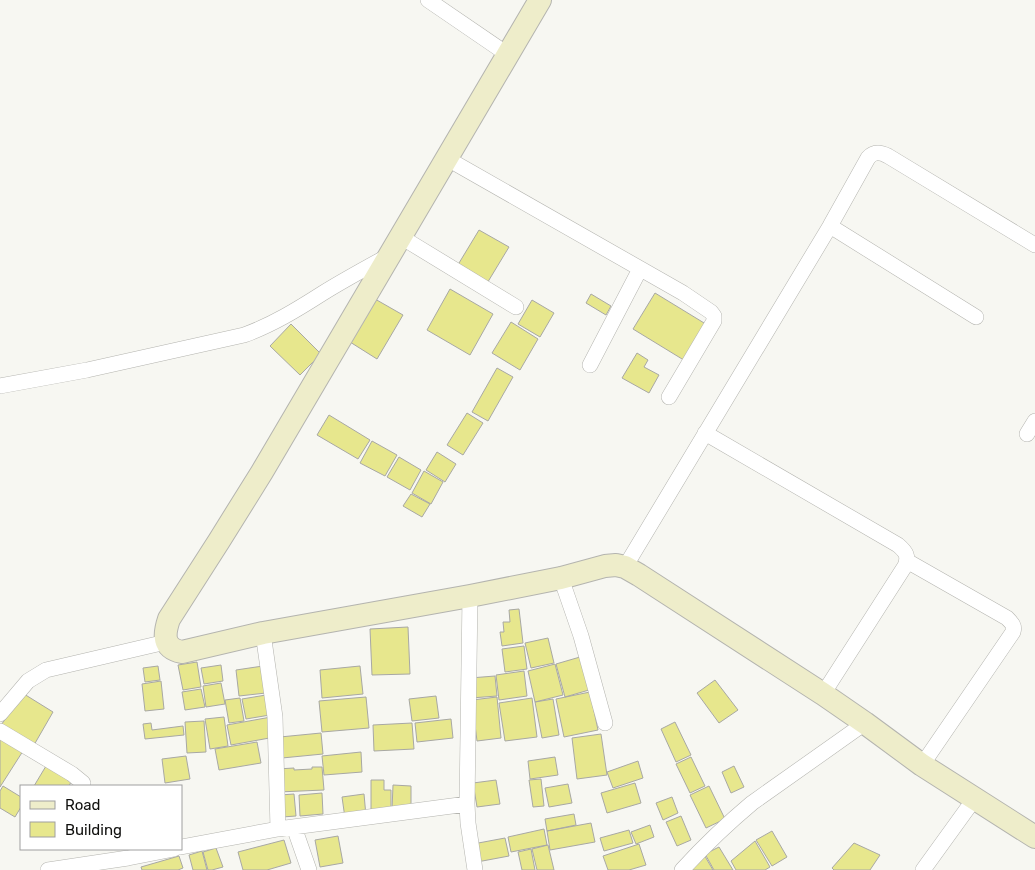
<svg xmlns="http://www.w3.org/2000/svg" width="1035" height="870" font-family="Rubik,sans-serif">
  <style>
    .building { fill: #e7e78d; stroke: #a8a8a4 }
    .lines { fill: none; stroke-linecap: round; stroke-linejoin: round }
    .street-casing { stroke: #b4b4af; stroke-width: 16 }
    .secondary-casing { stroke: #b4b4af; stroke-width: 24 }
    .street { stroke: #fff; stroke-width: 15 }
    .secondary { stroke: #eeedca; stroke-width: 22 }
  </style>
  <rect width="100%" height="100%" fill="#f7f7f2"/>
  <path class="building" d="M479,230L509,247L486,285L456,268Z
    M450,289L493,314L470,355L427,330Z
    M655,293L709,326L687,362L633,329Z
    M591,294L611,306L606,315L586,303Z
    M375,299L403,315L377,359L350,342Z
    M532,300L554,313L540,337L518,324Z
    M511,322L538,339L520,370L492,353Z
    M291,324L321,354L300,375L270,346Z
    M637,353L648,360L644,367L659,375L649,393L622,378Z
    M497,368L513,377L488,421L472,412Z
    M467,413L483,423L463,455L447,445Z
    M329,415L370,440L358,459L317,435Z
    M372,441L397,455L385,476L360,463Z
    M437,452L456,464L445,482L426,470Z
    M399,457L421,470L410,490L387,477Z
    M424,471L443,482L431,504L412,493Z
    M411,494L430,504L422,517L403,506Z
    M519,609L523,643L502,646L500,632H504L503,622H510L509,610Z
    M408,627L410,674L372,675L370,629Z
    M548,638L554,663L531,668L525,643Z
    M524,646L527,669L505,672L502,649Z
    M580,657L589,690L565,697L556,664Z
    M197,662L201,687L183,690L178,665Z
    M555,664L563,695L535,702L528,671Z
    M221,665L223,681L204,684L201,668Z
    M158,666L160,680L145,682L143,668Z
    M263,666L266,693L239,696L236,670Z
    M360,666L363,694L322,698L320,670Z
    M524,671L527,696L499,700L496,675Z
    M495,676L497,696L471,698L470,678Z
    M715,680L738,710L719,723L697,693Z
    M161,681L164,709L145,711L142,684Z
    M221,683L225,704L206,707L203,686Z
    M201,689L205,707L185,710L182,692Z
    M590,692L598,730L564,737L556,699Z
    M24,694L53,712L34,745L1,725Z
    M266,695L270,715L246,719L242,699Z
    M436,696L439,718L412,721L409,699Z
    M366,697L369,728L322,732L319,701Z
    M497,697L501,738L477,741L472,700Z
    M240,698L244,721L229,723L225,700Z
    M532,698L537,737L505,741L499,703Z
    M553,699L559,735L542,738L535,702Z
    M224,717L228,746L210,749L205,719Z
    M271,717L275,737L231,745L227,725Z
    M451,719L453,738L417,742L415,723Z
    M204,721L206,752L187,753L185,722Z
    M675,722L691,755L676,762L661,729Z
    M151,723L152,730L183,726L184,735L145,739L143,724Z
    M412,723L414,749L374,751L373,725Z
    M321,733L323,754L282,758L280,737Z
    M601,734L607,775L577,779L572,738Z
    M0,736L23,751L0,787Z
    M257,742L261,763L219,770L215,749Z
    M361,752L362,772L324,775L322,756Z
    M186,756L190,779L165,783L162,759Z
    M555,757L558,775L530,779L528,761Z
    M691,757L705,786L690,793L676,764Z
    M638,761L643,778L613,788L607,772Z
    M46,766L71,782L69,786H34Z
    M734,766L744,787L731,793L722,772Z
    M312,767H322L324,790L278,792L277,769L294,768V770L312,769Z
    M541,779L544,806L533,807L529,780Z
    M371,780H384V790H391V812H371Z
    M496,780L500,804L477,807L473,783Z
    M635,783L641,803L607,813L601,793Z
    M568,784L572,803L549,807L545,788Z
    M393,785L411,786V810H392Z
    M3,786L21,797V807L15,817L0,808V791Z
    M709,786L725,819L706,828L690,795Z
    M322,793L323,814L300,816L299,795Z
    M294,794L296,816L282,817L280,795Z
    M364,794L366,816L345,818L342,797Z
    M672,797L678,813L663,820L656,803Z
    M574,814L576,825L547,831L545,819Z
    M681,816L691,840L677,846L666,822Z
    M591,823L595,842L550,850L547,831Z
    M650,825L654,837L636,844L631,832Z
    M544,829L547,845L511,852L508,837Z
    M629,830L633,843L604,851L600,838Z
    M772,831L787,857L772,866L756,840Z
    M338,836L343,863L320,867L315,840Z
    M505,838L509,856L477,862L473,844Z
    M284,840L291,863L267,870H243L238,852Z
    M755,841L770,867L765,870H736L731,861Z
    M854,843L880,855L870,870H834L832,868Z
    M639,844L646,865L629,870H608L603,856Z
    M548,845L554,870H537L532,849Z
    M719,847L733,870H714L705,854Z
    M216,848L223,867L212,870H208L203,852Z
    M531,849L535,870H522L518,852Z
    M202,851L207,870H193L189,855Z
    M703,853L713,870H685Z
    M179,856L183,868L178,870H142L141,867Z"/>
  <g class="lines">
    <g class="street-casing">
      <path id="street" d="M428,0L507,54
        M446,158L683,293L711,312L714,316V321L669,397
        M830,226L976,317
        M401,237L516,307
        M590,365L640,269
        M0,386L87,370L244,335C272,325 298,309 323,293C344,280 366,268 388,256
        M705,433L898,545C906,552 909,556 905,566L823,694
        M1027,434L1035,421
        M907,561L1007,618C1012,623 1015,626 1013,632L922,765
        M625,567L830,226L868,158C874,151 880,152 888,156L1035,245
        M561,578L581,636L605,723
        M470,596L467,804L468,823L475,870
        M263,633L275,717L278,829
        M0,714L28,681L46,670L166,642
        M0,731L72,774L83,783
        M294,827L309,870
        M181,847L278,829L467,804
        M48,870L128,858L174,849
        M682,870C704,846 727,824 752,803L865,723
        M923,870L975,798"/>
    </g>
    <g class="secondary-casing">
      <path id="secondary" d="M540,0L262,472L219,541L169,619C164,634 162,648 182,652L263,633L470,596L561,578L605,566L616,565L625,567L639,575L823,694L865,723L922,765L1035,837"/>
    </g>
    <use href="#street" class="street"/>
    <use href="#secondary" class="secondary"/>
  </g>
  <rect x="20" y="785" width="162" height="65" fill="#ffffff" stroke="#9f9f9f"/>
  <rect x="30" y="801" width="25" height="8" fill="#eeedca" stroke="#9f9f9f"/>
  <text x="65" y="810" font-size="15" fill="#10100e">Road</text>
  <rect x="30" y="822" width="25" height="15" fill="#e7e78d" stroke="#9f9f9f"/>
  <text x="65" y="835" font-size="15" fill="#10100e">Building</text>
</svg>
